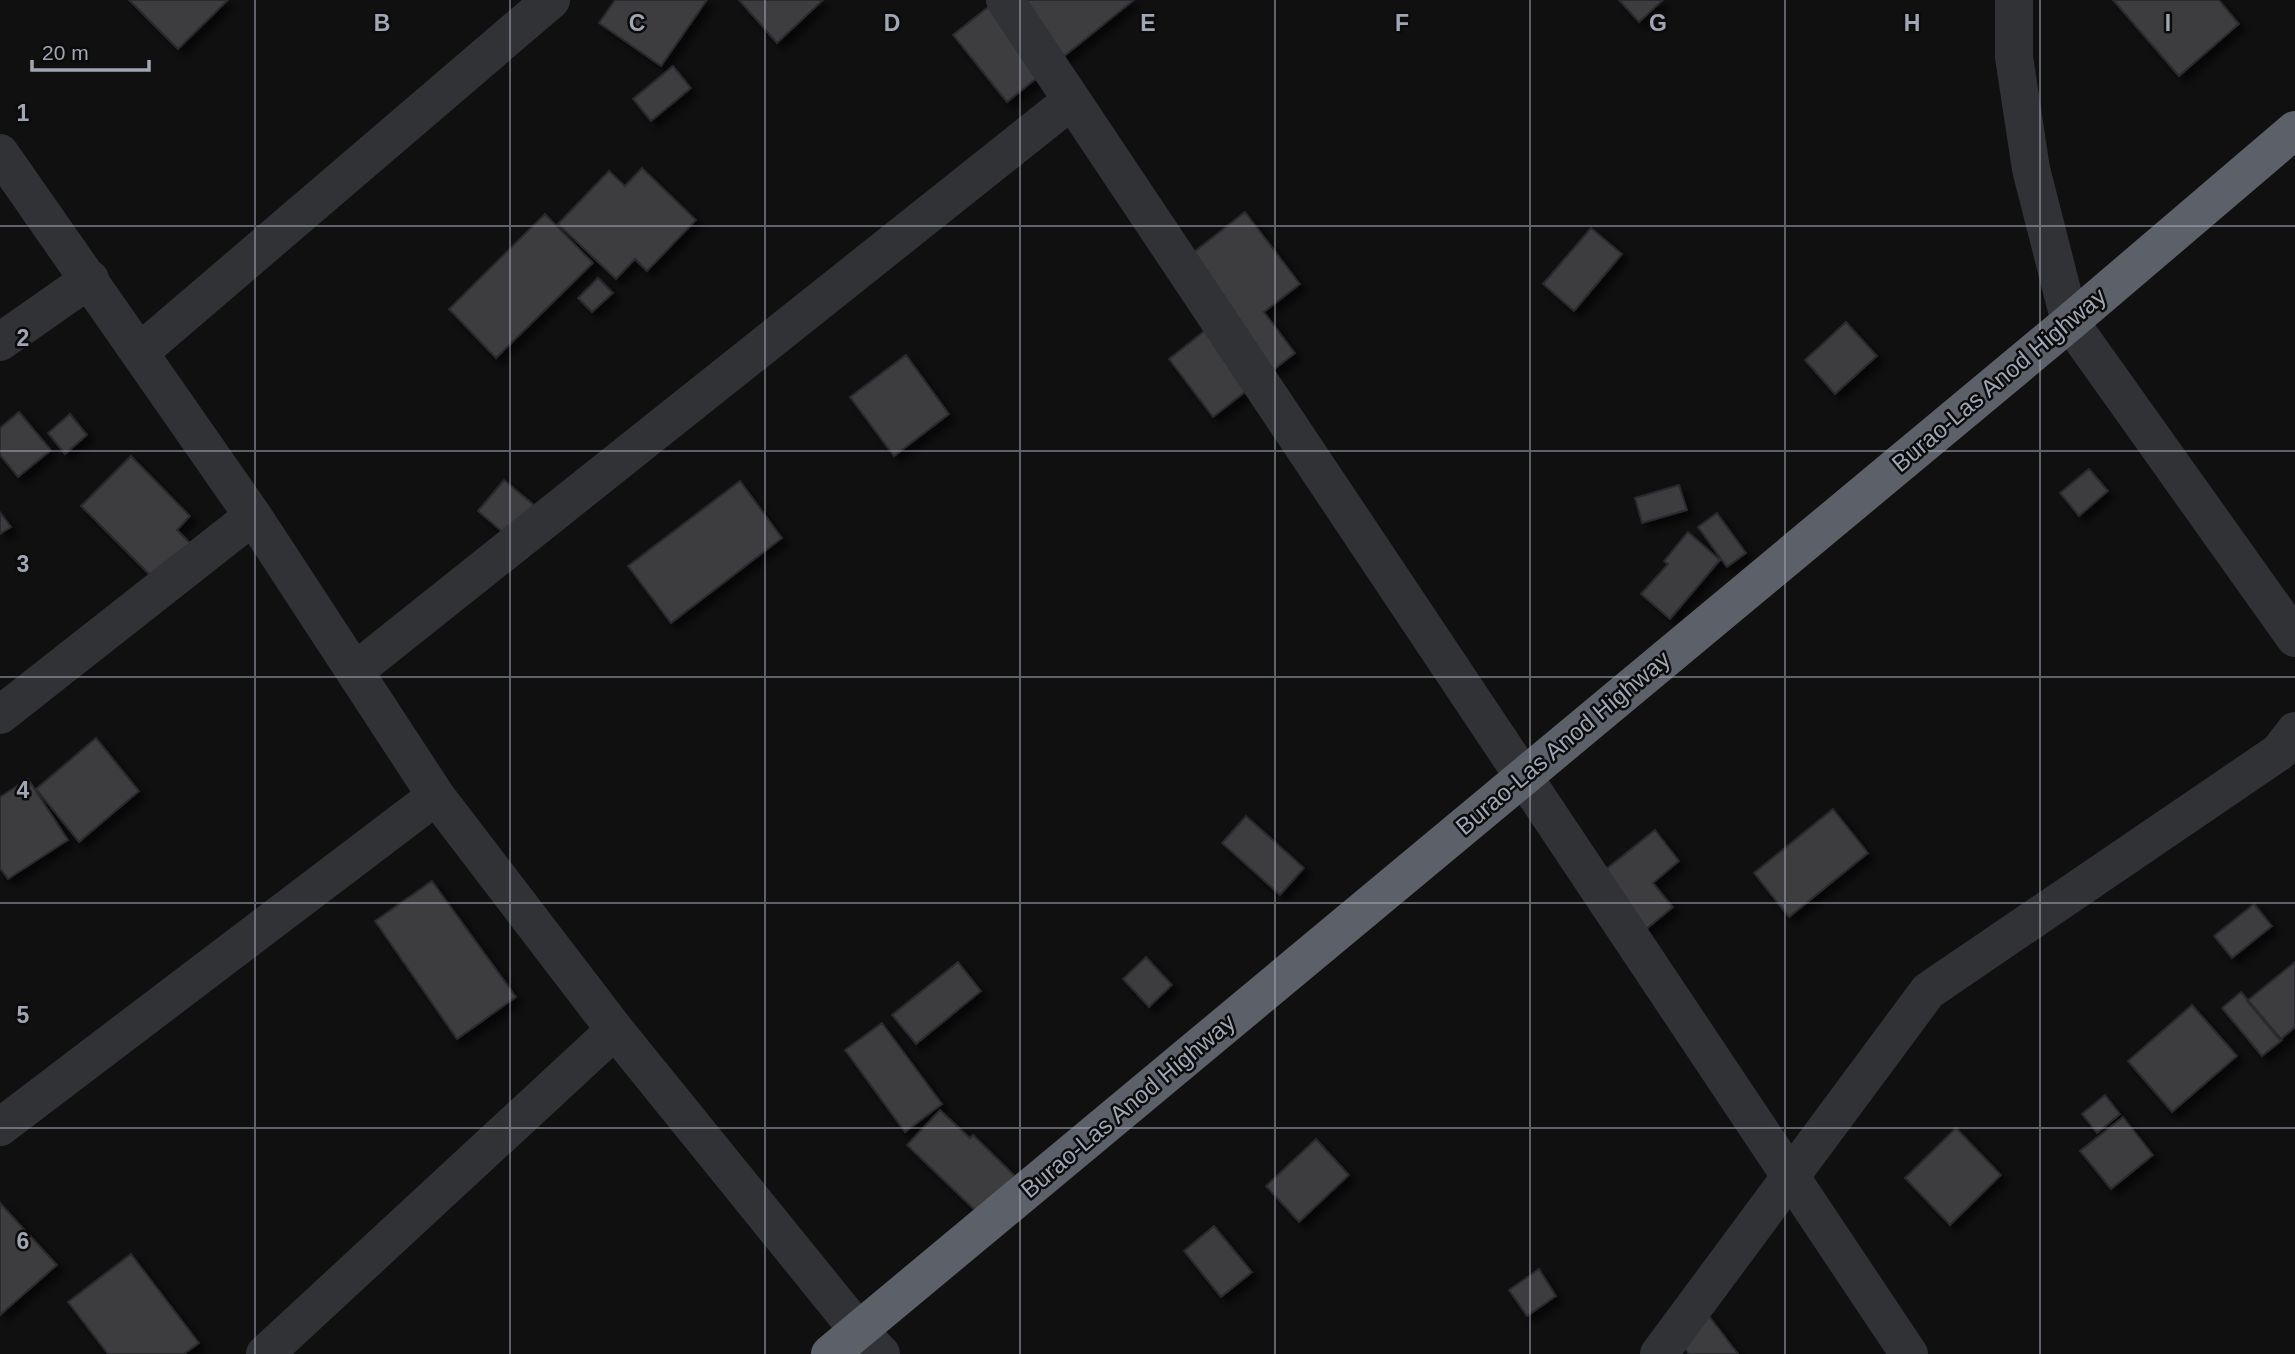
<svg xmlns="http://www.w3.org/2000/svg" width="2295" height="1354" font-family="Arial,sans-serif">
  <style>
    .building { fill: #3c3d41; stroke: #2a2a2d; stroke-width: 2; filter: url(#shadow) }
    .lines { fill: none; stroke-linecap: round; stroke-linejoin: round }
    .street { stroke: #313236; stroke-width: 38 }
    .highway { stroke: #5c6068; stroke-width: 38 }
    .grid { fill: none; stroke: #a0a6b3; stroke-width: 2; stroke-opacity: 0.55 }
    .labels { text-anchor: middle; stroke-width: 5; stroke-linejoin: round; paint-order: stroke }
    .street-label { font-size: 24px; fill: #a0a6b3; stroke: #0b0b0c }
    .grid-label { font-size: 23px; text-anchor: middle; font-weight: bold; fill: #a0a6b3; stroke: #0b0b0c; stroke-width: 5; stroke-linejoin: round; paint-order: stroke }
  </style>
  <defs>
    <filter id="shadow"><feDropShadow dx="6" dy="6" stdDeviation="3.5" flood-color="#0009"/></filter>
  </defs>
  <rect width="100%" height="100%" fill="#101011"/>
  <path class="building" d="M129,0H228L178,49Z
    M615,0H707L661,66L599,23Z
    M739,0H823L777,43Z
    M997,0H1134L1007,102L953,35Z
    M1619,0H1663L1639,22Z
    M2113,0H2219L2239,24L2179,76Z
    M673,66L691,88L651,121L633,99Z
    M642,168L696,220L647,271L635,259L616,279L558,224L609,171L625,186Z
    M1245,212L1300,284L1264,312L1295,353L1213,417L1169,359L1231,310L1189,256Z
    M545,214L593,263L496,358L449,309Z
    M1591,228L1622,254L1574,311L1543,284Z
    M598,278L613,293L592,312L578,298Z
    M1846,322L1877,356L1835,394L1805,360Z
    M906,355L949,414L894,456L850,397Z
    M19,412L51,450L18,477L0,455V428Z
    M70,414L87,435L65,454L48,433Z
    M131,456L190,516L177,530L201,554L165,590L81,506Z
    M2089,469L2108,491L2079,516L2060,493Z
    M504,480L546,515L520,547L478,511Z
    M740,481L782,538L671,623L628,566Z
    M1679,485L1687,510L1642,523L1635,498Z
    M0,512L11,527L0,534Z
    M1717,513L1746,553L1727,567L1698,527Z
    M1688,532L1720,560L1670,619L1641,594L1668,564L1664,561Z
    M96,738L139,791L79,842L36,789Z
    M28,779L68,840L8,879L0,868V797Z
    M1833,809L1868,853L1789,917L1754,873Z
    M1246,816L1304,868L1280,895L1222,843Z
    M1655,830L1679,861L1653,883L1673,907L1622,949L1605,870Z
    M432,881L516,997L457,1039L375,921Z
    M2254,904L2272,926L2232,958L2214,936Z
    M1146,957L1172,985L1149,1007L1123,979Z
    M958,962L981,991L916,1044L892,1015Z
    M2295,962V1027L2280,1040L2247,1001Z
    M2241,992L2282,1040L2262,1056L2222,1008Z
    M2192,1005L2237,1056L2172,1112L2128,1061Z
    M882,1023L942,1104L905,1132L845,1050Z
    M2105,1095L2120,1114L2097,1133L2082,1114Z
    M940,1110L970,1138L973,1135L1015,1176L979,1214L907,1145Z
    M2123,1117L2153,1155L2111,1189L2080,1151Z
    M1956,1128L2001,1175L1950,1225L1905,1178Z
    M1316,1139L1349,1175L1299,1222L1266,1186Z
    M0,1203L57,1265L0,1315Z
    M1214,1226L1252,1272L1221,1297L1184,1251Z
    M131,1254L199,1343L184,1354H108L68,1302Z
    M1539,1269L1556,1296L1527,1316L1509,1290Z
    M1706,1312L1738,1354H1689L1675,1335Z"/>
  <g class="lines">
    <path class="street" d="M1005,0L1909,1354
      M2014,0V57L2031,169L2070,322L2295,638
      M0,153L253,516L436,796L615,1030L858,1330L881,1354
      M0,342L90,279
      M140,352L551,0
      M355,671L1072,100
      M0,715L253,516
      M0,1127L436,796
      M265,1354L615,1030
      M1659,1354L1928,991L2279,752L2295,731"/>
    <path class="highway" d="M830,1354L2070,322L2295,130"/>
  </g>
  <path class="grid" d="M255,0V1354M510,0V1354M765,0V1354M1020,0V1354M1275,0V1354M1530,0V1354M1785,0V1354M2040,0V1354M0,226H2295M0,451H2295M0,677H2295M0,903H2295M0,1128H2295"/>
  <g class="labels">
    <g class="street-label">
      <text transform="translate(1999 380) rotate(-40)" y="8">Burao-Las Anod Highway</text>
      <text transform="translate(1563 743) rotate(-40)" y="8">Burao-Las Anod Highway</text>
      <text transform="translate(1128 1106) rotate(-40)" y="8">Burao-Las Anod Highway</text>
    </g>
  </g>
  <g class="grid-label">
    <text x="382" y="31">B</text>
    <text x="637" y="31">C</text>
    <text x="892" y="31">D</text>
    <text x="1148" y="31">E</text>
    <text x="1402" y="31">F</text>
    <text x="1658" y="31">G</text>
    <text x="1912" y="31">H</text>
    <text x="2168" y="31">I</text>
    <text x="23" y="121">1</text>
    <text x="23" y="346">2</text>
    <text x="23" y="572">3</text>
    <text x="23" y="798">4</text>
    <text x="23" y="1023">5</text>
    <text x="23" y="1249">6</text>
  </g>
  <path d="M32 60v10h117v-10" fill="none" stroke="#a0a6b3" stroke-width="3.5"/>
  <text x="42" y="60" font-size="21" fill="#a0a6b3" stroke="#0b0b0c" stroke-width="5" paint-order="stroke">20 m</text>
</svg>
